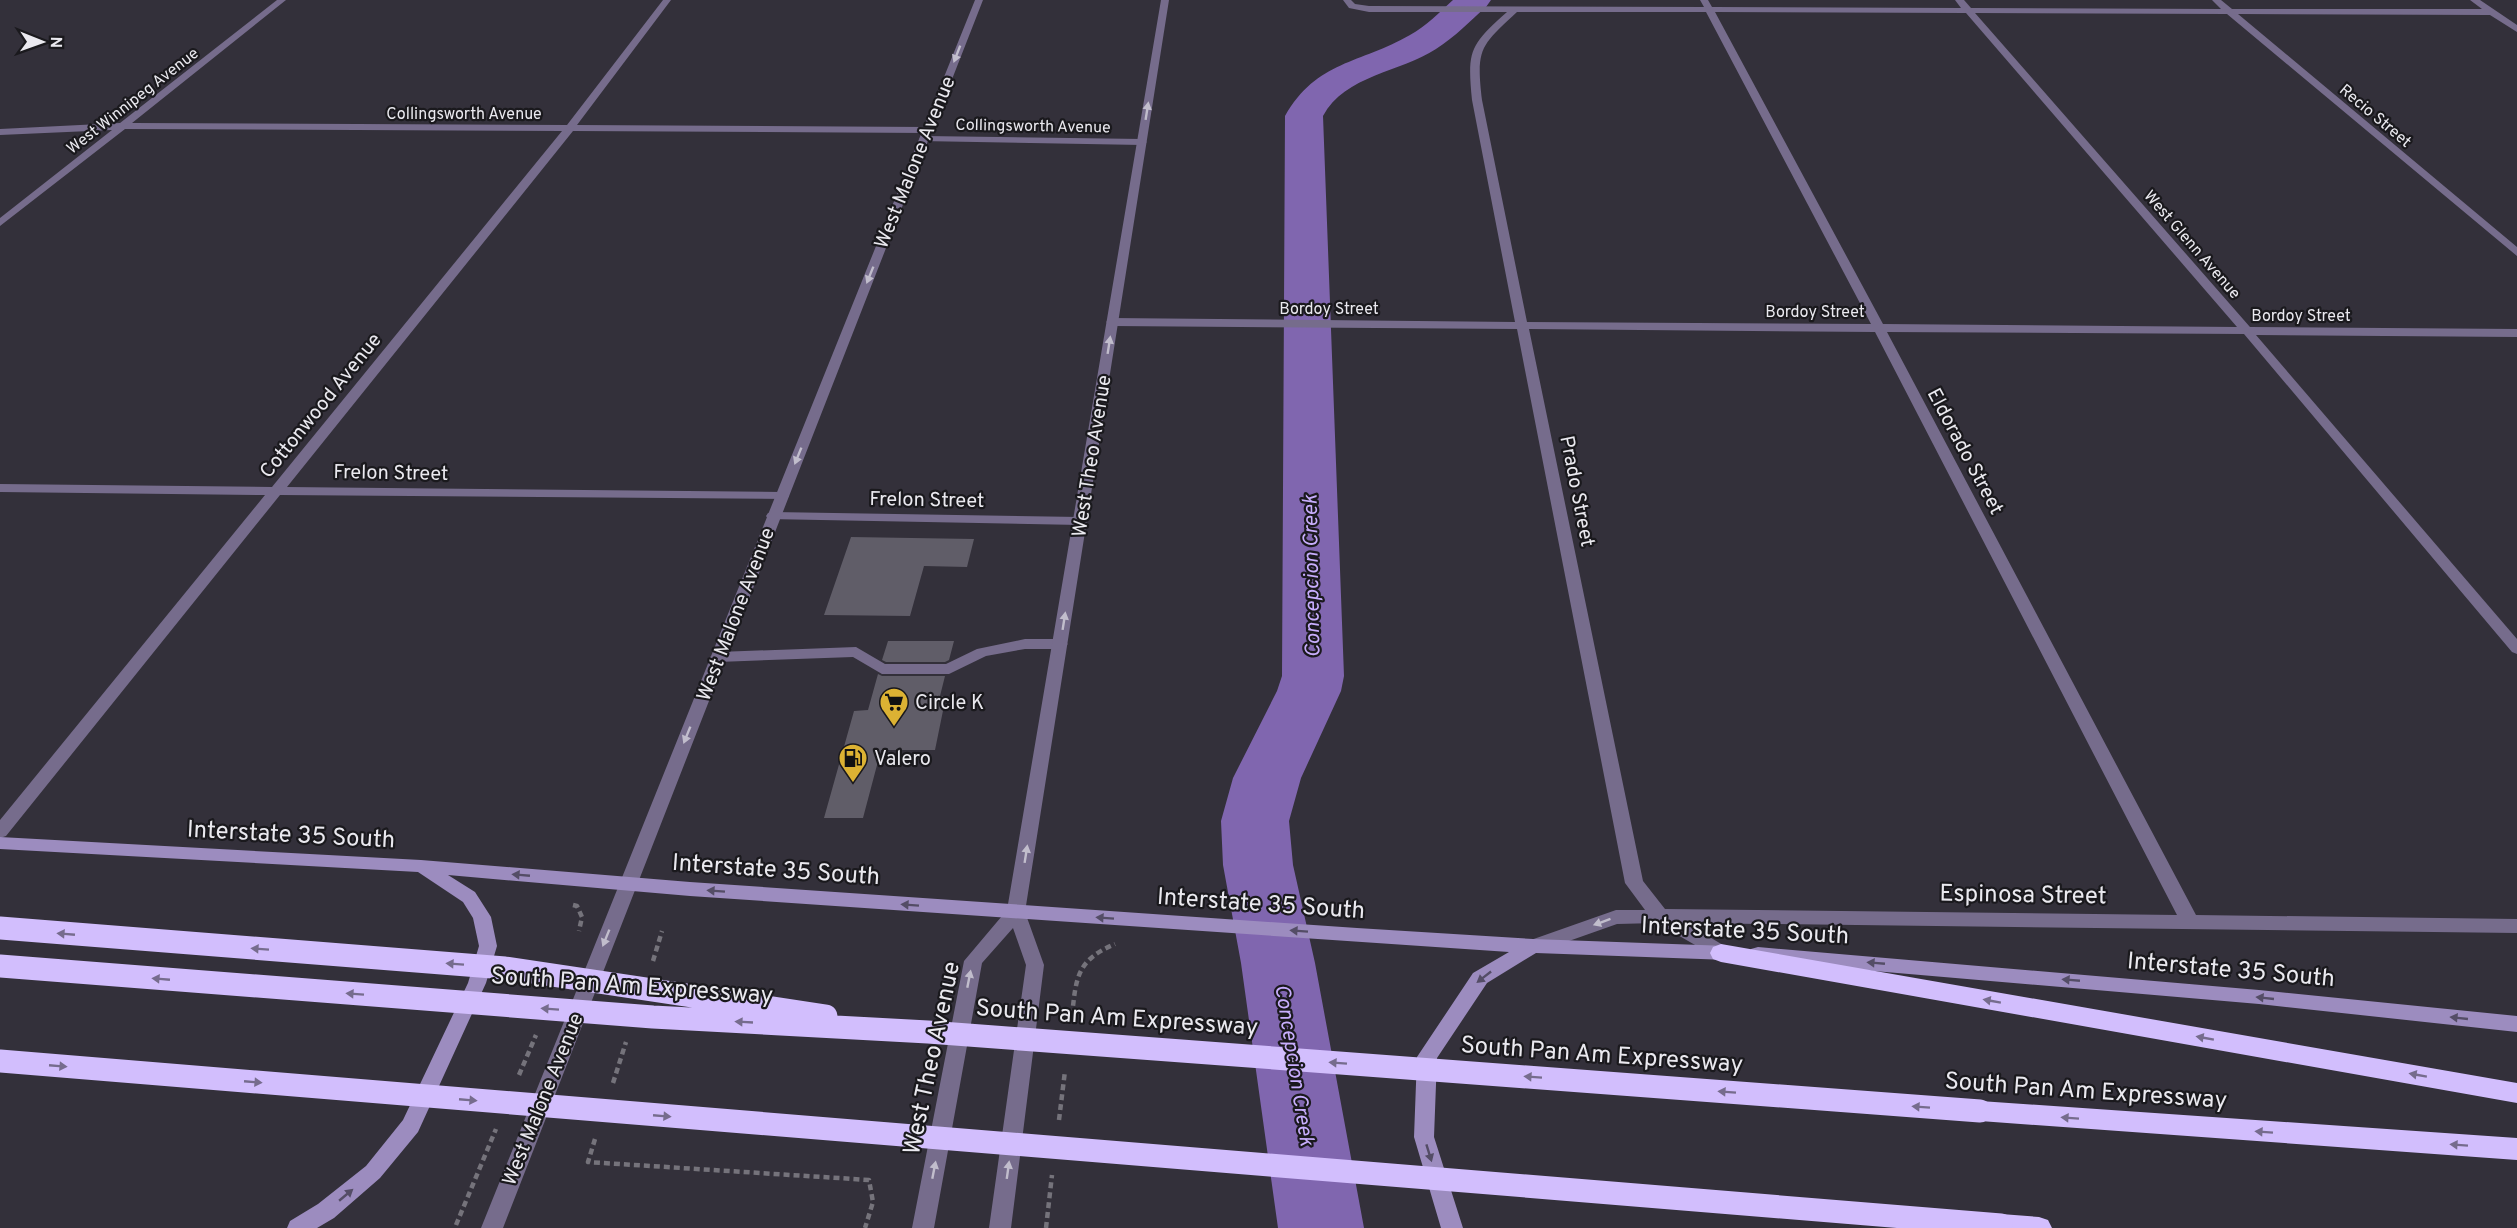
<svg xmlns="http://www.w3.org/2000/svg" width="2517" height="1228" font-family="Overpass,sans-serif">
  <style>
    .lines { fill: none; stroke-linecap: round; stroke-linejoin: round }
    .river { fill: #8066af; fill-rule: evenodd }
    .building { fill: #605d68 }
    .path { stroke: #75737b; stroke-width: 4.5; stroke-dasharray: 6 4; stroke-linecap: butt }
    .service { fill: #766c8c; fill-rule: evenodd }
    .minor { fill: #766c8c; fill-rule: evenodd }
    .tertiary { fill: #766c8c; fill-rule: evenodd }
    .secondary { fill: #9c8cbf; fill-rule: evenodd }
    .motorway { fill: #d2befd; fill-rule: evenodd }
    .motorway-bridge { stroke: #d2befd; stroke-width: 23 }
    .oneway { fill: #c1bdcc }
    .oneway2 { fill: #544d66 }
    .oneway3 { fill: #766c8d }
    .labels { text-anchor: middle; stroke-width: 4.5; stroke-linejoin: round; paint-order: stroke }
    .far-street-label { font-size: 16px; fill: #eae9ef; stroke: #1a191d }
    .street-label { font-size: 20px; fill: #eae9ef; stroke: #1a191d }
    .poi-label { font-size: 20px; fill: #eae9ef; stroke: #1a191d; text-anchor: start }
    .water-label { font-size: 21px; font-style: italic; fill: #c8aefd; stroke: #1a191d }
    .near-street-label { font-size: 24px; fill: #eae9ef; stroke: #1a191d }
  </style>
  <rect width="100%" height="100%" fill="#33303a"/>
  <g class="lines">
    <path class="river" d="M1453,0H1491L1486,7C1470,21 1455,37 1436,49C1401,72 1345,75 1323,116L1344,676L1341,691L1301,778L1289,821L1293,865L1315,963L1364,1228H1278L1241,963L1223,865L1221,821L1233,778L1277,691L1282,676L1285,116C1317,60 1360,64 1410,35C1426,26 1440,12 1453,0Z"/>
  </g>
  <path class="building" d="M851,537L974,539L967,567L924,566L910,616L824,615Z
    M888,641H954L949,660L945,662H886L882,660Z
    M878,674L882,676H945L940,696H946L935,750H881L863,818H824L854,711L868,710Z"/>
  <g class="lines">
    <path class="path" d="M573,905L577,906L582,917L579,931
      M653,961L662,931
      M1072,1016C1076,977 1077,960 1115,944
      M519,1075L536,1035
      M613,1083L626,1042
      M1059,1120L1065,1071
      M595,1139L588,1162L869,1180L873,1202L865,1228
      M456,1225L496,1129
      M1046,1228L1052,1175"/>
    <path class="service" d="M1025,639H1060L1068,644L1060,649H1025L986,656L949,674H882L853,657L718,662L710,657L718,652L856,647L885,664H946L977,649Z"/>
    <path class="minor" d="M277,0H286L132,123L567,125L663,0H671L577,125L927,127L932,130L927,133L573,131L287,487L782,492L787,493L789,496L787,499L280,495L6,836L0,838V820L265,495L0,492V484L272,487L562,131L125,129L0,226V218L112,130L0,135V129L120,123Z
      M1343,0H1351L1355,4L1369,6L1704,7L1700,0H1708L1712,7L1961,8L1955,0H1964L1971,8L2221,9L2212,0H2221L2232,9H2482L2470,0H2480L2517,25V32L2490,15L2238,14L2517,247V256L2227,14L1975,13L2250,327L2517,329V337L2256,335L2517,639V654L2512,652L2244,334L1887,332L2196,915L2517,919V933L1686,923L1728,948L1730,953L1728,958L1721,960L1657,923L1617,924L1535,953L1528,951L1526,946L1528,941L1616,910H1645L1625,883L1517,329L1112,326L1106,322L1112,318L1515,322L1472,100C1467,50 1470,45 1507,12H1369L1349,8ZM1517,12H1706L1871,324L1527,322L1482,100C1476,49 1480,46 1517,12ZM1715,12L1966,13L2237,327L1883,324ZM1529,329L1875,332L2177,915L1665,909L1643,881Z
      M924,136L1142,139L1147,142L1142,145L920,141L919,139Z
      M773,512L1080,517L1087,521L1080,525L768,519L766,516L768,513Z"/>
    <path class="tertiary" d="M975,0H983L503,1228H481Z
      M1161,0H1169L1025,912L1044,965L1011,1228H989L1026,965L1013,928L982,963L934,1228H912L964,961L1007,910Z"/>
    <path class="secondary" d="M0,837L421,860L690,882L1357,928L1533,939L1728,946L1735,948L1737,953L1735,958L1728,960L1536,953L1487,983L1437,1058L1434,1137L1463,1228H1441L1414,1137L1417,1057L1473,973L1509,952L690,896L448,875L475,892L491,917L497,946L486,983L418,1132L380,1178L334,1218L317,1228H287L290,1221L318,1204L366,1166L403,1120L468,983L479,946L473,918L463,902L418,872L0,849Z
      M1758,947L2259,990L2517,1016V1032L2259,1004L1758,961L1751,959L1749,954L1751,949Z"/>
    <path class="motorway" d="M1721,944L2517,1083V1103L1721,962L1713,959L1710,953L1713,947Z
      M1980,1101L2517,1138V1160L1980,1121L1971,1118L1968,1111L1971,1104Z
      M2001,1214L2039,1217L2048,1220L2052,1228H1989L1988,1225L1992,1217Z"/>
    <path class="motorway-bridge" d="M0,928L505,968L826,1016
      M0,966L653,1017L928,1032L1980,1111
      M0,1061L2001,1225"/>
  </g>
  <defs><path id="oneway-solid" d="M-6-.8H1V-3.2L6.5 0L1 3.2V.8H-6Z" transform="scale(1.5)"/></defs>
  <g class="oneway">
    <use href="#oneway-solid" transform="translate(957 54) rotate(111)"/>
    <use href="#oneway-solid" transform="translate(1147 111) rotate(-81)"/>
    <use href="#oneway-solid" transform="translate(870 275) rotate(112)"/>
    <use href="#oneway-solid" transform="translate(1109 345) rotate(-81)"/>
    <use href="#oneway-solid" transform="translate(798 456) rotate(112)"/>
    <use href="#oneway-solid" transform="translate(1064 621) rotate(-81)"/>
    <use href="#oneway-solid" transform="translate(687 735) rotate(112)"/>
    <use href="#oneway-solid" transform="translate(1026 854) rotate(-81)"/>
    <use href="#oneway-solid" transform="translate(1602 922) rotate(160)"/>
    <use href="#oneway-solid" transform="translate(606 938) rotate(112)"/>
    <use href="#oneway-solid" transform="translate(969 979) rotate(-79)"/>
    <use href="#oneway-solid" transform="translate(934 1170) rotate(-79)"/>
    <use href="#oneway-solid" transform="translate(1008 1170) rotate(-82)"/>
  </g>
  <g class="oneway2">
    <use href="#oneway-solid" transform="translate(521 875) rotate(-175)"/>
    <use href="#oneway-solid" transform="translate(716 891) rotate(-176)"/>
    <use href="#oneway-solid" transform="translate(910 905) rotate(-176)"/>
    <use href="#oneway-solid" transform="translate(1105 918) rotate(-176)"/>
    <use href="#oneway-solid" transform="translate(1299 931) rotate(-176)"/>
    <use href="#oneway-solid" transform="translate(1876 963) rotate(-175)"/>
    <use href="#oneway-solid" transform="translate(1484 977) rotate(142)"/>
    <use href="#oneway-solid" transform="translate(2071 980) rotate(-175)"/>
    <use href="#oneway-solid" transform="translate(2265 998) rotate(-174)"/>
    <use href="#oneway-solid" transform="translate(2459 1018) rotate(-174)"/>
    <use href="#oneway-solid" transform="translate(1429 1153) rotate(73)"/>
    <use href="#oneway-solid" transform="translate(346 1195) rotate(-40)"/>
  </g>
  <g class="oneway3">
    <use href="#oneway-solid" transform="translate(66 934) rotate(-175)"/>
    <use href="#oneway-solid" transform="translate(260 949) rotate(-176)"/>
    <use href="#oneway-solid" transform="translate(455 964) rotate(-176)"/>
    <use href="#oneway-solid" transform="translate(161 979) rotate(-175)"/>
    <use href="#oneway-solid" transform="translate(355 994) rotate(-176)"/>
    <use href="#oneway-solid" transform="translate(1992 1001) rotate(-170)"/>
    <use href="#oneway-solid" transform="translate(550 1009) rotate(-176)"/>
    <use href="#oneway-solid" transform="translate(744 1022) rotate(-177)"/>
    <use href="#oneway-solid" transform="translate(2205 1038) rotate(-170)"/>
    <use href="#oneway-solid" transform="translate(1338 1063) rotate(-176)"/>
    <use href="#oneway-solid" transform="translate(58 1066) rotate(5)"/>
    <use href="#oneway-solid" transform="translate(2418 1075) rotate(-170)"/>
    <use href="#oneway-solid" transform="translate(1533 1077) rotate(-176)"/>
    <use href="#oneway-solid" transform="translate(253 1082) rotate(5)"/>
    <use href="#oneway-solid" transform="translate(1727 1092) rotate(-176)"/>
    <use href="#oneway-solid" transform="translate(468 1100) rotate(5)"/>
    <use href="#oneway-solid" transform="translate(1921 1107) rotate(-176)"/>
    <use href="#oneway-solid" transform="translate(662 1116) rotate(5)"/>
    <use href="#oneway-solid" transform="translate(2070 1118) rotate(-176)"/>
    <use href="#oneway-solid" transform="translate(2264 1132) rotate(-176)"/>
    <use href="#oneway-solid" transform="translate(2459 1145) rotate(-176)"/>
  </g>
  <defs>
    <g id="supermarket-pin" transform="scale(1.5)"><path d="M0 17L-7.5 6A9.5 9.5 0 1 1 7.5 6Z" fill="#dcb233" stroke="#1a191d"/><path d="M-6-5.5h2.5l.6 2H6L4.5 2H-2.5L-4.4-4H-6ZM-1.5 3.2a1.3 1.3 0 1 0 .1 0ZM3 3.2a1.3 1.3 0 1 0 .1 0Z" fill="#111"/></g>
    <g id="fuel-pin" transform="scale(1.5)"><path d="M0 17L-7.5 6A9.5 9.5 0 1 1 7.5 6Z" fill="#dcb233" stroke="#1a191d"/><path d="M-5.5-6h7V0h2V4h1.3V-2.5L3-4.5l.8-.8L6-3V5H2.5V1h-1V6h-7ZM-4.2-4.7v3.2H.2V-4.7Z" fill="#111"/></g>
  </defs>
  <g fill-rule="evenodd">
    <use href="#supermarket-pin" x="894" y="702"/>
    <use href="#fuel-pin" x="853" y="758"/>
  </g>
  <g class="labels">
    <g class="far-street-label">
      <text transform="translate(132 100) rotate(-38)" y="6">West Winnipeg Avenue</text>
      <text x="464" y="119">Collingsworth Avenue</text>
      <text transform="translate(2376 115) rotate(40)" y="6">Recio Street</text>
      <text transform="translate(1033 125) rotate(1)" y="6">Collingsworth Avenue</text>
      <text transform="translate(2193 244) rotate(49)" y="6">West Glenn Avenue</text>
      <text x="1329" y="314">Bordoy Street</text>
      <text x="1815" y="317">Bordoy Street</text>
      <text x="2301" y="321">Bordoy Street</text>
    </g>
    <g class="street-label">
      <text transform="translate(914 162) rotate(-68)" y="7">West Malone Avenue</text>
      <text transform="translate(320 405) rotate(-51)" y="7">Cottonwood Avenue</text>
      <text transform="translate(1966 451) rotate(62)" y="7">Eldorado Street</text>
      <text transform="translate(1091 456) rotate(-81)" y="7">West Theo Avenue</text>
      <text transform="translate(391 472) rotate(1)" y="7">Frelon Street</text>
      <text transform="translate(1578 491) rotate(79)" y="7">Prado Street</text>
      <text transform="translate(927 499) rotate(1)" y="7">Frelon Street</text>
      <text transform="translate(735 614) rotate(-69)" y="7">West Malone Avenue</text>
      <text transform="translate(542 1099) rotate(-68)" y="7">West Malone Avenue</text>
    </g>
    <g class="poi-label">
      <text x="915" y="709">Circle K</text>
      <text x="874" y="765">Valero</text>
    </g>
    <g class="water-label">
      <text transform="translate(1311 576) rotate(-91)" y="7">Concepcion Creek</text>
      <text transform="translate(1295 1065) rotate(81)" y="7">Concepcion Creek</text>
    </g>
    <g class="near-street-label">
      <text transform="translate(291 834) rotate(3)" y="8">Interstate 35 South</text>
      <text transform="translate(776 869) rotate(4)" y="8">Interstate 35 South</text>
      <text transform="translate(2023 894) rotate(1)" y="8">Espinosa Street</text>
      <text transform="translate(1261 903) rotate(4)" y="8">Interstate 35 South</text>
      <text transform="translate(1745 930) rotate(3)" y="8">Interstate 35 South</text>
      <text transform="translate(2231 969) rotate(5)" y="8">Interstate 35 South</text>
      <text transform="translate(632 985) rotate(4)" y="8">South Pan Am Expressway</text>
      <text transform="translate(1117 1017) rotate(4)" y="8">South Pan Am Expressway</text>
      <text transform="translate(1602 1054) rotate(4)" y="8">South Pan Am Expressway</text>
      <text transform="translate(931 1058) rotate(-78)" y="8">West Theo Avenue</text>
      <text transform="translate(2086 1090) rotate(4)" y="8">South Pan Am Expressway</text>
    </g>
  </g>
  <g transform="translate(42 42) rotate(91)" stroke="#1a191d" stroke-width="4.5" paint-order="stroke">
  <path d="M0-4.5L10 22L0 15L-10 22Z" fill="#eae9ef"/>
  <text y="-9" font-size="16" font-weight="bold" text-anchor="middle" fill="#eae9ef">N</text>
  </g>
</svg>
